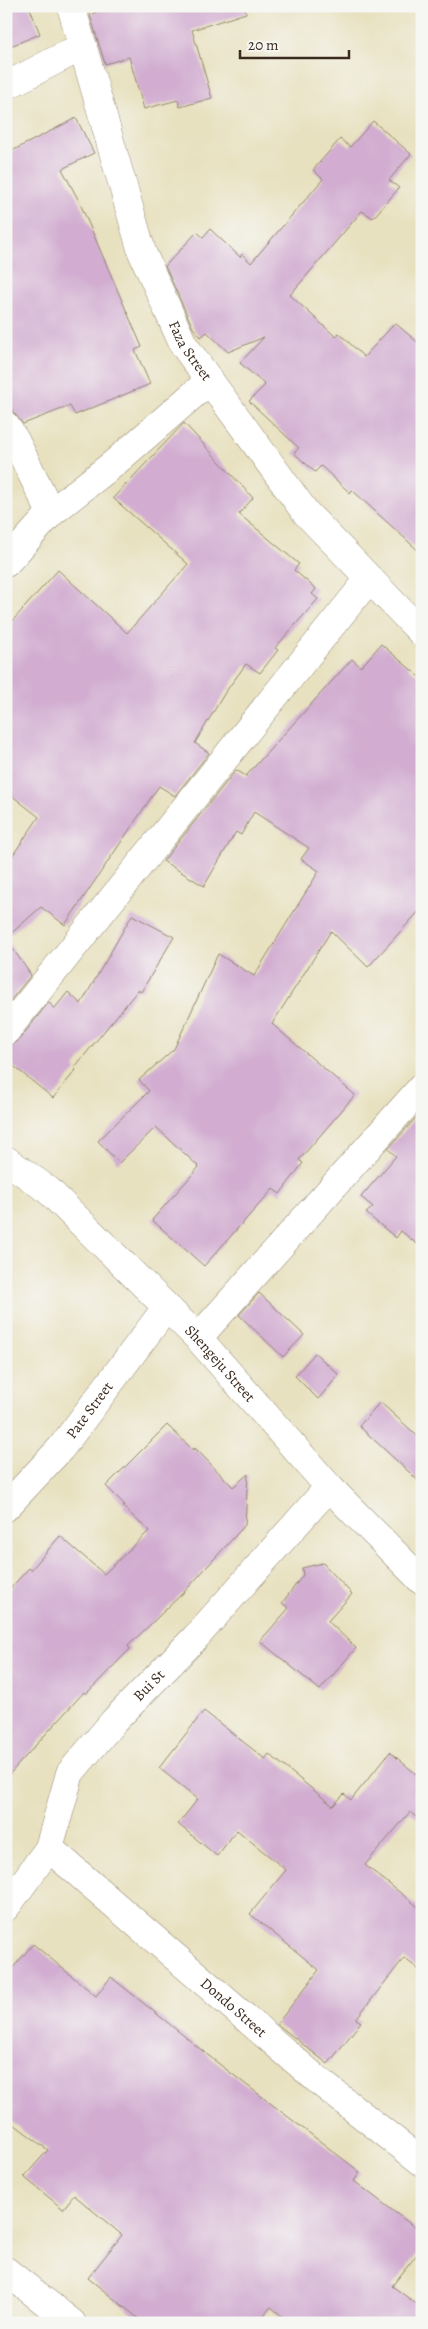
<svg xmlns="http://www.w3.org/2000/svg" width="428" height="2329" font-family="Alegreya,serif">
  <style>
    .building { fill: #d2add1 }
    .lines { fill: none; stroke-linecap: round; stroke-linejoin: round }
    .minor-casing { stroke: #92866f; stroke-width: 29 }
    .minor { stroke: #fff; stroke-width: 28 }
    .labels { text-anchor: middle; stroke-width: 5; stroke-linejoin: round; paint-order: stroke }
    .street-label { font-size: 15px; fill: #3b2a1e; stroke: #f6f6f2 }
  </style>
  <rect width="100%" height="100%" fill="#f6f6f2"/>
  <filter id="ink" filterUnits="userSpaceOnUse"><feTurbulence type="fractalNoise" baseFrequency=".02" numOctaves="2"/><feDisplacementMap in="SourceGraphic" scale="10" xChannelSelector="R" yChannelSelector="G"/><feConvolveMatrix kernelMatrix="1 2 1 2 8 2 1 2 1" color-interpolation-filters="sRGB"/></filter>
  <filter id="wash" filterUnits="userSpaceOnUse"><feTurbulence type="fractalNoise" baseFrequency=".0096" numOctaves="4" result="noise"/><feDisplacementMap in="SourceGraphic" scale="20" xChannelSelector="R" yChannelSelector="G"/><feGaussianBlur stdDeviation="1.12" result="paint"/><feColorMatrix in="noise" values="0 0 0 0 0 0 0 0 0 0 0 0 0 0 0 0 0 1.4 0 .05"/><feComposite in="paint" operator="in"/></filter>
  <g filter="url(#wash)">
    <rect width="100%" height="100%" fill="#e8e1c0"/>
    <g id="blocks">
      <path class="building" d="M6,6H29L40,34L6,48Z
        M109,6H245L246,13L192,30L212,98L180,107L178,100L144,109L129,57L105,64L90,15Z
        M76,118L94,153L62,169L79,201L142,347L135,350L150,384L75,415L70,406L23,424L13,412L6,395V154Z
        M373,121L411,154L389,180L399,188L373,218L362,211L290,295L336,337L339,333L364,357L395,323L422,346V554L352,490L350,493L321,466L315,472L294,453L299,448L249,401L265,385L240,363L264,337L228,352L207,332L201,337L193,328L165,266L197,232L203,237L210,229L240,257L242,254L251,263L323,179L313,170L340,139L350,147Z
        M184,423L253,498L239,514L299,564L294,570L316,589L312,594L318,599L275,648L278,650L260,673L246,664L224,694L195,743L209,753L175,796L159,786L65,925L41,907L6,938V865L39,817L6,791V628L58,570L127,633L188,564L113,498Z
        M381,644L422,679V908L368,967L331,931L272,1024L355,1095L299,1160L303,1163L280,1194L273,1189L204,1266L152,1220L199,1167L156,1127L119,1163L98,1141L149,1091L139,1080L174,1049L218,954L254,976L319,871L301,859L309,848L254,812L241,835L236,832L204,886L163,861L236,770L246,776L352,659L361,667Z
        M132,915L174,937L141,992L138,990L74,1068L76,1070L53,1098L6,1060V1046L18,1041L49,1002L54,1009L68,992L81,1004Z
        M6,939L31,975L6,1006Z
        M422,1111V1248L401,1231L396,1238L366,1213L373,1207L361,1197L396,1156L388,1149Z
        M259,1293L304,1335L283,1357L239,1315Z
        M315,1353L339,1375L318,1399L295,1376Z
        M380,1402L422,1440V1484L359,1426Z
        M167,1425L193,1450L195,1448L233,1487L248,1474L245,1525L186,1590L128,1646L130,1649L86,1694L84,1692L6,1778V1593L29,1568L31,1570L60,1536L104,1574L149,1531L123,1507L125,1505L106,1486Z
        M323,1563L352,1594L328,1621L356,1648L320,1690L260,1641L289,1608L282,1603L303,1575L302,1568Z
        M204,1711L265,1759L269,1754L333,1806L344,1794L351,1800L390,1752L422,1779V1822L410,1812L365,1865L422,1910V1972L404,1958L356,2019L361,2022L328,2064L277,2024L319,1970L250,1914L286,1870L237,1830L217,1856L178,1824L198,1799L159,1768Z
        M33,1944L96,1996L111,1977L214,2060L360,2172L354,2181L422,2233V2248L392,2286L422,2308V2323H290L271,2307L257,2323H144L88,2278L122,2235L74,2195L63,2209L24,2177L48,2150L6,2118V1976Z"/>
    </g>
  </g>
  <g filter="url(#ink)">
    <use href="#blocks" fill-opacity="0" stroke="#92866f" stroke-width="1"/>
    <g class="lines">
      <g class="minor-casing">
        <g id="minor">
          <path id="s1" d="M71,6L142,252L183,344L306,513L422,633"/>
          <path d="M6,86L83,46"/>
          <path d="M6,426L15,440L51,513"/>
          <path d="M6,563L51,513L112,465L209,381"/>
          <path d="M6,1031L369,579"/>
          <path id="s2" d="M6,1160L48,1190L198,1338L329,1487L422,1581"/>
          <path d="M198,1338L422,1087"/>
          <path id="s3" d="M6,1507L61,1448L166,1308"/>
          <path id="s4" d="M49,1848L320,2082L422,2162"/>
          <path id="s5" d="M6,1907L49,1848L70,1773L114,1721L195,1638L329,1487"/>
          <path d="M6,2271L72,2323"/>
        </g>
      </g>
      <use href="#minor" class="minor"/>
    </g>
  </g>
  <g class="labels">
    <g class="street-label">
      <text dy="5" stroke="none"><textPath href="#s1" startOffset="366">Faza Street</textPath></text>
      <text dy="5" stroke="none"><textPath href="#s2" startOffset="296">Shengeju Street</textPath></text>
      <text dy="5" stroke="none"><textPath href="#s3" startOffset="128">Pate Street</textPath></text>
      <text dy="5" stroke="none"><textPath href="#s5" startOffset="269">Bui St</textPath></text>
      <text dy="5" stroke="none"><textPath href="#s4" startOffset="244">Dondo Street</textPath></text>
    </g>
  </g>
  <rect width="428" height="2329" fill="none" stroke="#f6f6f2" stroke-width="25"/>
  <path d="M240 50v8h109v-8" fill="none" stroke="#3b2a1e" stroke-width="2.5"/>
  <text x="248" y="50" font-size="15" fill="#3b2a1e" stroke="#f6f6f2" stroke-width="4" paint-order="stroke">20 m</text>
</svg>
